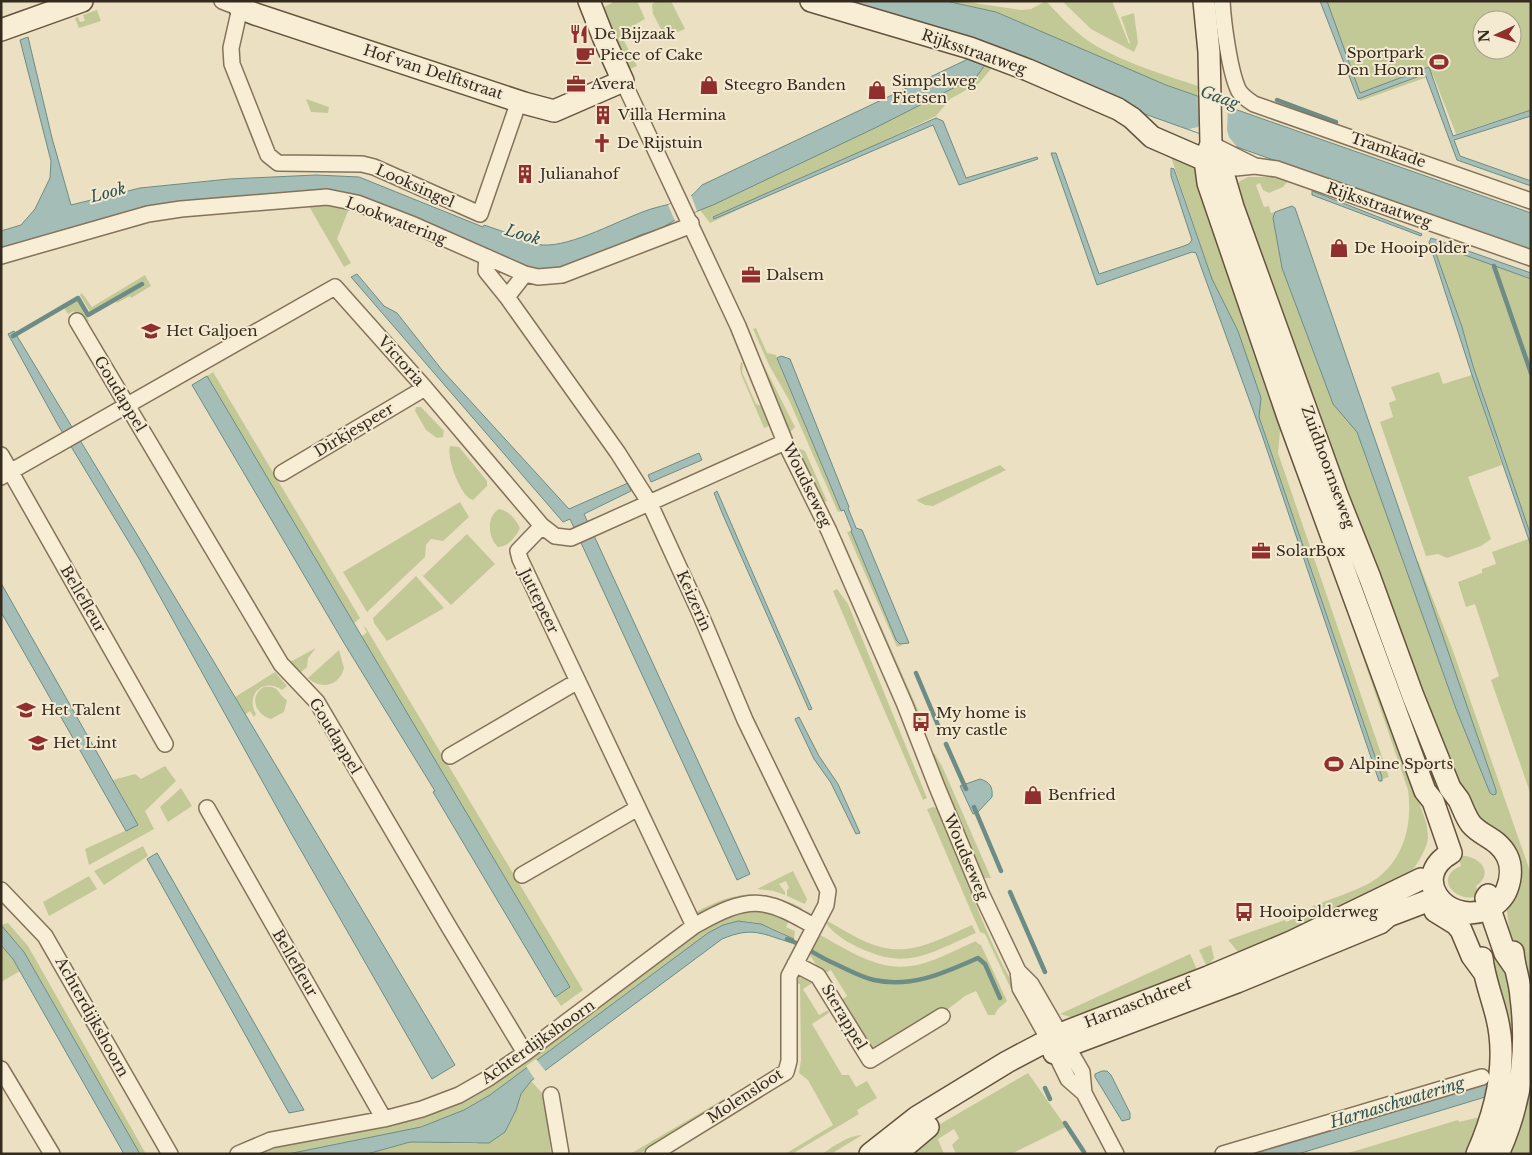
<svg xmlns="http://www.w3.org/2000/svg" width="1532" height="1155" font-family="'Libre Baskerville',serif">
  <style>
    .green { fill: #c2c997; fill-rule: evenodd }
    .water { fill: #a4beb7; stroke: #6c8c85 }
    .pier { fill: #ece0c2 }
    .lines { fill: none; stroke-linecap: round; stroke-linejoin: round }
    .stream { stroke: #6c8c85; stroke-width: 4.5 }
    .street-casing { stroke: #85725a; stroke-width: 18 }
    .secondary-casing { stroke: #66533e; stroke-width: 24 }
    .street { stroke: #f7eed5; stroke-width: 15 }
    .secondary { stroke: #f7eed5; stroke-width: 21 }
    .labels { text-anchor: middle; stroke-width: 4; stroke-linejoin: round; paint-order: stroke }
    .poi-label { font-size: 15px; fill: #352a1e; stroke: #f3ead1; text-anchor: start }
    .street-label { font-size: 15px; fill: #352a1e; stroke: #f3ead1 }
    .water-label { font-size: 16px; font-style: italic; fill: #2e5453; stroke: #f3ead1 }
  </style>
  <rect width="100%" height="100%" fill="#ece0c2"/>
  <path class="green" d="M611,1H637L645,19L620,33L637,66L630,69L602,8L612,3Z
    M655,1H671L685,29L665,37L653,14L652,5Z
    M946,1H960L1021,10L1031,9L1046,1C1062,18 1078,36 1098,47C1129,64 1164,75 1198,86L1197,97L1122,67L996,12Z
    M1062,1H1112L1129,44L1130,43L1121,17L1134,13L1138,43L1134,52L1091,29Z
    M1326,1H1531V110L1456,134L1433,75L1360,101ZM1482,20H1512V50H1482Z
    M97,10L101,21L79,28L75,18L78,17L80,22L85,21L83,15Z
    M985,65L991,69L979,83L950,99L936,116L710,223L700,210L765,180L952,89L977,76Z
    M306,99L329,107L328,113L311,112Z
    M1168,148L1195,163L1281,421L1278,453L1389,777L1383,779L1259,417L1261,398L1238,331L1212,279Z
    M1248,177H1273L1288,181L1283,187L1269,193L1263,190L1260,183L1256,185L1264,207L1269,206L1271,213L1275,212L1273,218L1282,268L1333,404L1357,432L1456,709L1490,793L1493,795L1496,790L1416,561H1418L1453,651L1531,874V1013L1527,981L1509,928L1507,912L1508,902L1515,882L1466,806L1365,535L1358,520L1342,497L1234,188L1240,181Z
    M313,202L350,206L337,239L351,263L344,267L310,208V204Z
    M1437,245L1531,279V536L1473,366L1462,327L1434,248Z
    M145,275L151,286L131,298L130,296L117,303L116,302L143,285L142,282L91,313L80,295L82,293L92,307Z
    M77,301L89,321L83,325L74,311L68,314L64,308Z
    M756,328L767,353L776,355L777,358L841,511L838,512L789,400L769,365L753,329Z
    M749,340H751L795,427L790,432Z
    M741,362L743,363L742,372L756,404L761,406L769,426L764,428L741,374L740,368Z
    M213,372L360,618L353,624L207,376Z
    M1439,372L1443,384L1472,375L1502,465L1468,477L1491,539L1481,546L1447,558L1438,554L1426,556L1380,422L1393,417L1389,403L1396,400L1391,387Z
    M416,407H421L444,431L443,437L437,438L426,430L415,411Z
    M450,446L459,447L487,481V486L473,500C461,498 446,457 450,446Z
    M798,448L805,451L827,501L825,502L817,493L797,449Z
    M1000,465L1006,470L933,506L925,505L916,500Z
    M1309,482L1426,822C1427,827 1428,833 1428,838C1427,850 1414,870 1405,879L1245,955L1238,952L1228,940L1285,920L1286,922L1312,912L1311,907C1330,899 1350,893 1368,884C1403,865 1413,826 1408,790L1304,484Z
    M460,502L469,517L443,541L431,539L426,545L425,557L367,612L343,572Z
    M499,509C509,511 515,518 520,528C516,537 509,546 498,547C488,538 486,516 499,509Z
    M851,531L896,640L900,644L903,645L897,647L847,532Z
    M467,534L495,564L451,605L423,576Z
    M842,538L922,719L923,727L841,541Z
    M1528,539L1531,546V795L1491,680L1499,676L1475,604L1466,607L1458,582L1482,573V569L1496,564L1492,552Z
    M416,576L444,608L387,641L374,623L373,618Z
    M837,589L848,604L927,798L923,800L833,591Z
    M363,626L366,628L583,990L561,1006L555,997L569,986L361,637L367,632Z
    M316,648L308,658L307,667L300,673L290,662Z
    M339,650L344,668C340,685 322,691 308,678Z
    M275,672L287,686L282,690C263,677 245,695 256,714L254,717L250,711L245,715L235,697Z
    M264,687C280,685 277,694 287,700L284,712L271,719C256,715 248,696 264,687Z
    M934,753L942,766L991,878H983L933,763Z
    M165,766L176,781L145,811L154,829L89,865L85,849L138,825L113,780L135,774L141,779Z
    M181,788L192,806L168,822L160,807Z
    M933,807L939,809C964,869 982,931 1015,987L1011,989L985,934L980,932L927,809Z
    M143,846L148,856L104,885L94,871Z
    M1458,856C1476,854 1497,871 1476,886L1479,896C1455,904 1433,877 1461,866Z
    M793,871L807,899L805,904L787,896V890L789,888L786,881L779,884L785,892V895L774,891L757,889Z
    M89,876L97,889L49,916L43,902Z
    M742,895C764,894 782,898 802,908L800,912L722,904L702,913L696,914V912C711,904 724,898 742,895Z
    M748,910L762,911L790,919L786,927L795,931L794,939C762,922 740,913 708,933L490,1095L464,1110L421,1127L288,1154H256C278,1145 304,1142 328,1137C364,1130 399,1123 434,1112L718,917Z
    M825,920C843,929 861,942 881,947C913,956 944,937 972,925L976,933C924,956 904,972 850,943C842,939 827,928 825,920Z
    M8,923L28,946L146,1154H140L24,952L1,925Z
    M820,935C848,950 878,971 911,966C933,963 955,950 976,941L977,943L981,945L1007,1001L997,1010L995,1015H988L976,991L965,996L943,1013L871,1055L838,1002L847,996L831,970L822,975L810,955L809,952L816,937Z
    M1,945L13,959L20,971L1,982Z
    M1211,945L1214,958L1207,967L1199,950Z
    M1190,954L1198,972L1077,1019L1060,1014Z
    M1501,954L1515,1011L1516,1058L1508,1057L1487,959Z
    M796,975L812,983L803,989L819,1015L828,1010L829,1013L812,1024L842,1075H849L856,1087L867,1081L877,1098L857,1110L859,1114L792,1154H785L833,1125L808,1080L799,1073L801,1060L800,984H795Z
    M1028,1073L1066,1127L1011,1154H956L952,1145L959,1138L954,1129L938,1139L944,1154H904L942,1123Z
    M531,1081L545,1096L551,1154H367L409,1142L476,1144L505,1132L516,1110L521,1094Z
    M729,1096L731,1100L639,1154H630Z
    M1531,1101V1154H1505L1523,1103Z
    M1484,1116L1468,1154H1345L1458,1120L1459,1122Z
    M862,1135L831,1154H822C834,1146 847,1136 862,1135Z"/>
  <path class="water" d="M836,1H946L996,12L1166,85L1531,213V252L1114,103L985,65L977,76L877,127L713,205L675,220L660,229L640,235L583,263L565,269L535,271L365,202L177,204L1,249V231L21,225L35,209L50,178L51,161L20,40L28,37L52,138L71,205L140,188L229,179L316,175L359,177L483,227L484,225L542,245C573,247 620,219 651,209C664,205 679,203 691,196C695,193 699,188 702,185L966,60L972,43Z
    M1320,1H1327L1360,93L1429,67L1453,136L1531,110V116L1454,140L1460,156L1531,181V186L1457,160L1425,74L1358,99Z
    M936,118L943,121L966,178L1037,157L1038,159L959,185L933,125L714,219L713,217Z
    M1051,153H1056L1099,274L1181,247L1189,244L1192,240L1171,176V168L1174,169L1212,279L1238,331L1261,398L1259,417L1382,777V781H1379L1262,435L1196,253L1192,252L1097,285Z
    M1312,191L1422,234L1421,236L1312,195Z
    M1292,206L1295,208L1496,790V794L1493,795L1490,793L1456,709L1357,432L1333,404L1282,268L1273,218L1275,212Z
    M1431,238L1531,273V279L1437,245L1434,248L1462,327L1473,366L1531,536V546L1472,375L1429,242Z
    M357,274L384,306L397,313L442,370L569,509L628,483L631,491L584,514L750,874L737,880L570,519L563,522L351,277Z
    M14,331L211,657L455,1065L432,1079L291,833L138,557L58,425L8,334Z
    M781,356L790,359L849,507L848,508L856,528L862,530L909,643L900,644L896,640L851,531L852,530L844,510L841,511L837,501L777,358Z
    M207,376L570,987L555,997L433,792L435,791L344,643L192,385Z
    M699,453L702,460L651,482L648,475Z
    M717,491L812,709L809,710L723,515L714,493Z
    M1,583L138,825L126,831L1,612Z
    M799,717L819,756L838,784L860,833L856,834L831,783L814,759L795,719Z
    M980,779C990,782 993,787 992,797L977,813L973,814L960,786Z
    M157,853L304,1110L289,1113L147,859Z
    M738,921L761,924L794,939L792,943C762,934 753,926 722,939L531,1081L521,1094L516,1110L505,1132L489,1143L410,1142L367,1154H288L421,1127L464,1110L490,1095L708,933L723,925Z
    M1,925L24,952L140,1154H124L13,959L1,945Z
    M1531,1067V1083L1298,1154H1244Z
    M1102,1071H1107L1111,1075L1130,1113V1119L1122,1121L1095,1077V1074Z"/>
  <path class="pier" d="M1203,96L1228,105L1227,130L1229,137L1237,147L1189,129L1198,127L1203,121Z
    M691,195L697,211L675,221L668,205Z
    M536,1059L547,1073L536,1081L526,1066Z"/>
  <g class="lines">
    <path class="stream" d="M1277,100L1336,122
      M1494,266L1531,373
      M13,336L78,298L88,315L142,284
      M916,673L940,730
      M946,744L966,789
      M974,807L1001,871
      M1010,892L1045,972
      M787,939C803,945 816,955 831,962C845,968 860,977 874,980C912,988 944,973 978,958L985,964L1000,998
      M1045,1088L1050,1099
      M1065,1123L1084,1152"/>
    <g class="street-casing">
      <path id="street" d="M222,1L240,8L231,48L232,64L268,155L278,163L362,164L374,167L480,214L519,101
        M1222,1C1223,22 1230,74 1239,91C1243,97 1248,100 1254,104L1531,201
        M623,81L738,326L785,442L829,531L905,705L937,787L981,893L1018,971L1020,988L1049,1040L1068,1079L1084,1093
        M1211,144L1255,166
        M1220,163L1235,168L1255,166L1277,169L1531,258
        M1,256L148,214L181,209L327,197L357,203L414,225L525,274L538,277L562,275L684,228L691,223
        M487,257L486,271L507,297
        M525,274L507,297L618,453L649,502L700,613L745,720L828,891L826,905L789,976V1061L786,1072L653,1154
        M77,321L281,664L317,702L449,927L525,1053
        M1,455L165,744
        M282,473L425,388
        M1,477L335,287L425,388L542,526L555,536L571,538L785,442
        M542,526L518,551L520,559L694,926
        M450,756L578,681
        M207,808L384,1119
        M522,875L638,808
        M1,890L45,936L170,1154
        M795,964L818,976L870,1060L942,1016
        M1018,971L1031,984L1082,1072L1084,1093L1116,1154
        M1,1069L52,1154
        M551,1095L561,1154
        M238,1154L271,1140L384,1119L422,1109L459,1095L487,1079L525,1053L694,926C714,915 739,900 764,904C782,907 799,918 814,926
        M1223,1154L1482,1077"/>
    </g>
    <g class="secondary-casing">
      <path id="secondary" d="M238,1L240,8L255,14L524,103L554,111L623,81L604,39L589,1
        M811,1L970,48L1028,70L1118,109L1132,118L1152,137L1205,160L1219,163
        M1204,1L1209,52L1211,144L1220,163L1233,207L1337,495L1370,578L1413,696L1450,788C1453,792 1456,796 1459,800C1463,808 1465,816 1471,824C1482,837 1498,838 1507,856C1512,866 1511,879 1507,889C1504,898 1495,906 1486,910C1445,925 1409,877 1451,853L1433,801L1425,791L1288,417L1208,183L1205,160L1211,144
        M1,30L82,1
        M1488,895L1486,898L1505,953L1514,966
        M1435,911L1456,924L1461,930L1472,956L1483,971
        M1054,1053L1067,1046L1237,982L1380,923L1388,916L1438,897
        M870,1154L917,1117L1007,1062L1060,1034L1208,977L1291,942L1421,879
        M896,1154L928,1127
        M1477,1154C1496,1111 1508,1064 1497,1018C1492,997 1484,978 1482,958
        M1498,1154C1521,1104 1528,1051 1521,997C1520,981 1514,967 1513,952"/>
    </g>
    <use href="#street" class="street"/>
    <use href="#secondary" class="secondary"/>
  </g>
  <defs>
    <g id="restaurant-bare" transform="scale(1.5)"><path d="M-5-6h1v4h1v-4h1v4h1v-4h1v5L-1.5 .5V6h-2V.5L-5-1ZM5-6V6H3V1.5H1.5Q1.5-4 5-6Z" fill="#902f2d" stroke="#f3ead1" stroke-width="2.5" paint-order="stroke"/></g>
    <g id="cafe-bare" transform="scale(1.5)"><path d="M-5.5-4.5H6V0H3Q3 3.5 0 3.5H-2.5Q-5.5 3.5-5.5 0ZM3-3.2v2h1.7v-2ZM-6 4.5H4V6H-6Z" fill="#902f2d" stroke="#f3ead1" stroke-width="2.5" paint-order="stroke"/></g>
    <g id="stadium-bare" transform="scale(1.5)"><path d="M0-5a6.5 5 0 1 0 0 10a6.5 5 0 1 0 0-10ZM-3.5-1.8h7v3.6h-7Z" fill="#902f2d" stroke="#f3ead1" stroke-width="2.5" paint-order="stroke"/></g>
    <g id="office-bare" transform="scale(1.5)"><path d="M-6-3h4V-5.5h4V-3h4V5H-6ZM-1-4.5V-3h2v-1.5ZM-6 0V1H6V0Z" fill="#902f2d" stroke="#f3ead1" stroke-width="2.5" paint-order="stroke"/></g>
    <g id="shop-bare" transform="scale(1.5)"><path d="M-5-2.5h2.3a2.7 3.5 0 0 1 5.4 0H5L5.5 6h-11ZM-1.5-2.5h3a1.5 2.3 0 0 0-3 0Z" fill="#902f2d" stroke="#f3ead1" stroke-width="2.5" paint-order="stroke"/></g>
    <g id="building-bare" transform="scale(1.5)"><path d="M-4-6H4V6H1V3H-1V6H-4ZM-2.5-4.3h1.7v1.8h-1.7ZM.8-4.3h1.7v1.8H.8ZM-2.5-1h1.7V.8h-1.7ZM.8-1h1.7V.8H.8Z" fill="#902f2d" stroke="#f3ead1" stroke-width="2.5" paint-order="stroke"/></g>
    <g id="church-bare" transform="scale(1.5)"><path d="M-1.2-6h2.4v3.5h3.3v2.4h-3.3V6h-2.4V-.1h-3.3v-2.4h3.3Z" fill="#902f2d" stroke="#f3ead1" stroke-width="2.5" paint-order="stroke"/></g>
    <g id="school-bare" transform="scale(1.5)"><path d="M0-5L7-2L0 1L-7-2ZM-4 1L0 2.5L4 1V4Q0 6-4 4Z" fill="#902f2d" stroke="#f3ead1" stroke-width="2.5" paint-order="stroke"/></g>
    <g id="bus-bare" transform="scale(1.5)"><path d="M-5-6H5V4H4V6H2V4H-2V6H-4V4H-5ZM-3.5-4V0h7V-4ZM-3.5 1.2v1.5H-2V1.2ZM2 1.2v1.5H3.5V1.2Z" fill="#902f2d" stroke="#f3ead1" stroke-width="2.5" paint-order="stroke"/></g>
  </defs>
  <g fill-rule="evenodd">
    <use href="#restaurant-bare" x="579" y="34"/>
    <use href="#cafe-bare" x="585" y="55"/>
    <use href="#stadium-bare" x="1439" y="62"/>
    <use href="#office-bare" x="576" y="84"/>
    <use href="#shop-bare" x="709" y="85"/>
    <use href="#shop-bare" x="877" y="90"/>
    <use href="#building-bare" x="603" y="115"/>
    <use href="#church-bare" x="602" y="143"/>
    <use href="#building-bare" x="525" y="174"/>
    <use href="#shop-bare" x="1339" y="248"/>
    <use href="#office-bare" x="751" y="275"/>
    <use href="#school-bare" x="151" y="331"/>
    <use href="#office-bare" x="1261" y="551"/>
    <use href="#school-bare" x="26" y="710"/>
    <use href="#bus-bare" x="921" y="722"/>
    <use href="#school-bare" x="38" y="743"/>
    <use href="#stadium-bare" x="1334" y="764"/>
    <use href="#shop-bare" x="1033" y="795"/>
    <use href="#bus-bare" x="1244" y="912"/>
  </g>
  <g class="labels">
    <g class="poi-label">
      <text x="594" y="39">De Bijzaak</text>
      <text x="1424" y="58" text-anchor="end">Sportpark<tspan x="1424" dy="17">Den Hoorn</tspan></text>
      <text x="600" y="60">Piece of Cake</text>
      <text x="892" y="86">Simpelweg<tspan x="892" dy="17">Fietsen</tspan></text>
      <text x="591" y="89">Avera</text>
      <text x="724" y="90">Steegro Banden</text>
      <text x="618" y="120">Villa Hermina</text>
      <text x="617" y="148">De Rijstuin</text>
      <text x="540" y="179">Julianahof</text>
      <text x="1354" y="253">De Hooipolder</text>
      <text x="766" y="280">Dalsem</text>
      <text x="166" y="336">Het Galjoen</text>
      <text x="1276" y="556">SolarBox</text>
      <text x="41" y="715">Het Talent</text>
      <text x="936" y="718">My home is<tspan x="936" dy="17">my castle</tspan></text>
      <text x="53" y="748">Het Lint</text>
      <text x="1349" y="769">Alpine Sports</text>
      <text x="1048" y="800">Benfried</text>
      <text x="1259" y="917">Hooipolderweg</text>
    </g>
    <g class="street-label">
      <text transform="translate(974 52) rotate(19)" y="5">Rijksstraatweg</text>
      <text transform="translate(433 72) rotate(18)" y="5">Hof van Delftstraat</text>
      <text transform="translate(1388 150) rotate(19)" y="5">Tramkade</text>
      <text transform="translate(415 186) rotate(24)" y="5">Looksingel</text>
      <text transform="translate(1379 205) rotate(19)" y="5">Rijksstraatweg</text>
      <text transform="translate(396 221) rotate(21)" y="5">Lookwatering</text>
      <text transform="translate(401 361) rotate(48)" y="5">Victoria</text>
      <text transform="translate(120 394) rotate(59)" y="5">Goudappel</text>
      <text transform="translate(354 430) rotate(-31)" y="5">Dirkjespeer</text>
      <text transform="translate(1328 467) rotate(70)" y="5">Zuidhoornseweg</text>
      <text transform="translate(807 485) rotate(64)" y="5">Woudseweg</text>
      <text transform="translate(83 599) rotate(60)" y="5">Bellefleur</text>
      <text transform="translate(539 601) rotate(64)" y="5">Juttepeer</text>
      <text transform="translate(694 601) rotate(66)" y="5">Keizerin</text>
      <text transform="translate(335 736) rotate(59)" y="5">Goudappel</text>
      <text transform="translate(966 857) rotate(67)" y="5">Woudseweg</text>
      <text transform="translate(295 963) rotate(60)" y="5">Bellefleur</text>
      <text transform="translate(1138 1003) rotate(-21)" y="5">Harnaschdreef</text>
      <text transform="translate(92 1017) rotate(61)" y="5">Achterdijkshoorn</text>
      <text transform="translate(844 1017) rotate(59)" y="5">Sterappel</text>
      <text transform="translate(538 1042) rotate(-35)" y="5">Achterdijkshoorn</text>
      <text transform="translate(745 1096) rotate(-33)" y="5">Molensloot</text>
    </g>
    <g class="water-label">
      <text transform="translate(1220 97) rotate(20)" y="6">Gaag</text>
      <text transform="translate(108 192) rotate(-15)" y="6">Look</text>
      <text transform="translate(523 234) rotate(17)" y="6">Look</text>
      <text transform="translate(1397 1102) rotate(-17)" y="6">Harnaschwatering</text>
    </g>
  </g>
  <rect width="1532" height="1155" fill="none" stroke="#352a1e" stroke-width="5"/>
  <g transform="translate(1497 35) rotate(266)"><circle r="24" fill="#f3ead1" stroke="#a79d89"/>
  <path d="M0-4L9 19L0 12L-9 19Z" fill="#902f2d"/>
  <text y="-8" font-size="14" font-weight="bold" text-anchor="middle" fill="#352a1e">N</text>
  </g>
</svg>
